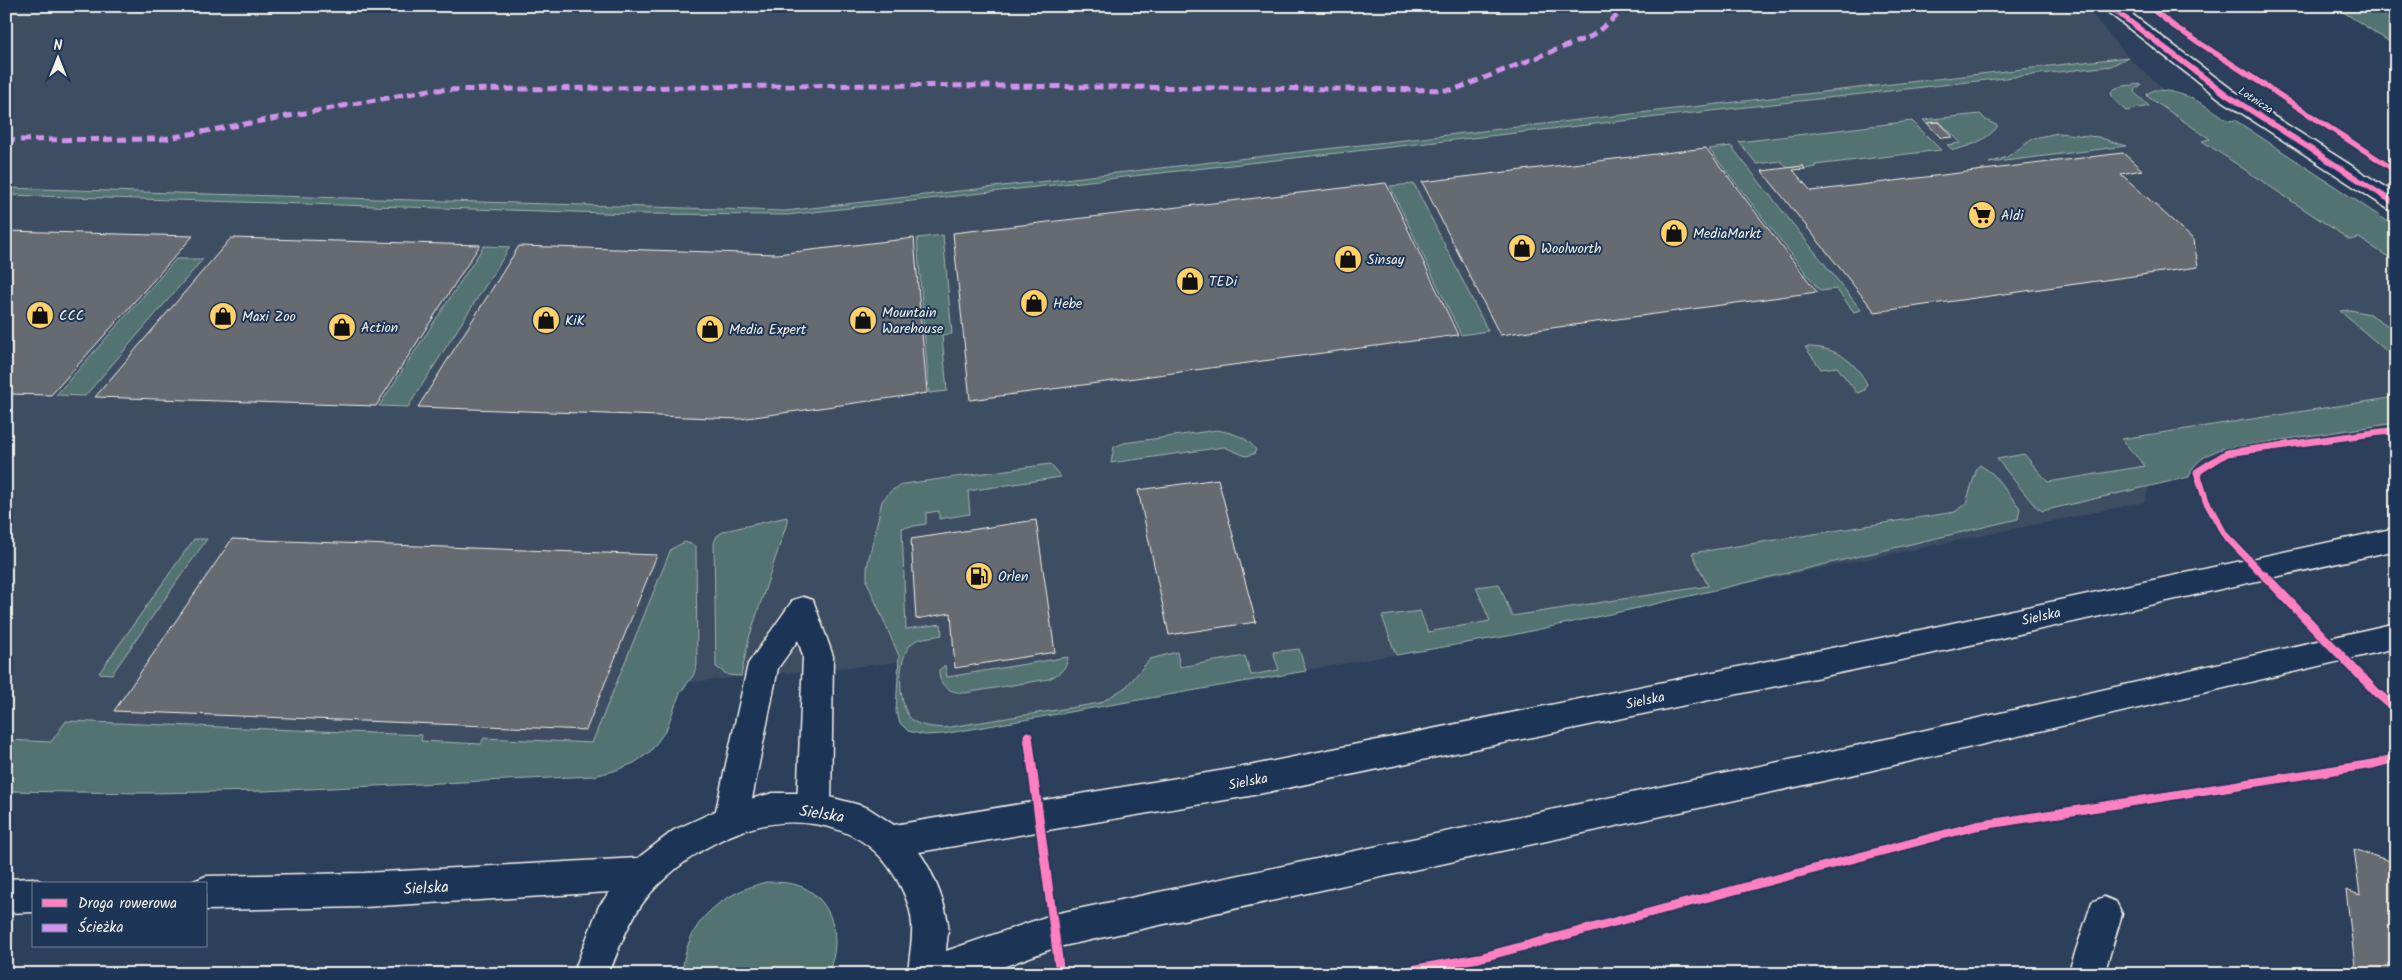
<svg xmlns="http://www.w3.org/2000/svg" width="2402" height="980" font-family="Kalam,sans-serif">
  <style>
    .built { fill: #3d4d62 }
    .green { fill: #527373; stroke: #a3b2ae }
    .building { fill: #666b71; stroke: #f4f1e8 }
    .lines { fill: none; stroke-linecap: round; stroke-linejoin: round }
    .service-casing { stroke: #f4f1e8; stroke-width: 3 }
    .minor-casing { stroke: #f4f1e8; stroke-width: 3 }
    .secondary-casing { stroke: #f4f1e8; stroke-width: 3 }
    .service { fill: #1d3557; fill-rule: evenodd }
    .minor { fill: #1d3557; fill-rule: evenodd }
    .secondary { fill: #1d3557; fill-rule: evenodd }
    .quiet { stroke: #d193ec; stroke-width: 5; stroke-dasharray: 9 5; stroke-linecap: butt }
    .cycleway-far2-casing { stroke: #1d3557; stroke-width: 8 }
    .cycleway-far1-casing { stroke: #1d3557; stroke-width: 10 }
    .cycleway-casing { stroke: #1d3557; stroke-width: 12 }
    .cycleway-far2 { stroke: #ff80c0; stroke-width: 5.5 }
    .cycleway-far1 { stroke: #ff80c0; stroke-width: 7 }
    .cycleway { stroke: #ff80c0; stroke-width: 9 }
    .labels { text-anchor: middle; stroke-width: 4; stroke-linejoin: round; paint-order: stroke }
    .far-street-label { font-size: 11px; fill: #f4f1e8; stroke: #1d3557 }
    .poi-label { font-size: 14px; fill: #f4f1e8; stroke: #1d3557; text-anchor: start }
    .street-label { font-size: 14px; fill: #f4f1e8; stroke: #1d3557 }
    .near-street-label { font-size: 16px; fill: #f4f1e8; stroke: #1d3557 }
  </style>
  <rect width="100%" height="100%" fill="#2c405c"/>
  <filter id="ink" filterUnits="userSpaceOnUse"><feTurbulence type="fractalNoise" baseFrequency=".02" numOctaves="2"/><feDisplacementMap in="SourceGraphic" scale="10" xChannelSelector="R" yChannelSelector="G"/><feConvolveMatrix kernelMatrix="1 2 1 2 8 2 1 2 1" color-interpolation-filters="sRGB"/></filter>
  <g filter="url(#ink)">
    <path class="built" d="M6,6H2085L2128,57L2198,120L2396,251V400L2162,436L2145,502L1434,648L944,732L915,728L901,707V662L683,683L626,766L6,780Z"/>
    <path class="green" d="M2334,6H2396V46Z
      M2128,57L2111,66L787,215L639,214L6,195V188L785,211Z
      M2142,84L2136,89L2135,93L2149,106L2126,111L2113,99L2111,92L2116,88L2124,86Z
      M2154,90C2183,90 2206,105 2229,121L2235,120L2396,227V262L2359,238L2350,240L2202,141L2210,139L2148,97L2147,94Z
      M1980,114L1986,120L1998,126C1986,141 1971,146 1953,150L1947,145L1961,143L1939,121L1926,123L1923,120Z
      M1912,121L1941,150L1815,165L1816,167L1805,169L1803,166L1787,168L1781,161L1757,164L1739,142Z
      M2058,133L2098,137L2126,146L1989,163L2007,157L2034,138Z
      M1731,146L1861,310L1854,312L1836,289L1820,291L1709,149Z
      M1414,184L1488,331L1461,335L1390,186Z
      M943,235L952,334L942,335L947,391L929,393L917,238Z
      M484,246L510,247L408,407L379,406Z
      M176,259H203L85,396L56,395Z
      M2350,310L2370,314L2396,331V355L2392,356L2340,311Z
      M1805,347C1833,346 1854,359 1867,384L1865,390L1857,393L1837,367L1821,369Z
      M2396,397V423L2221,449C2206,455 2194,461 2189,477L2042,511L2034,505L1997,459L2024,454L2048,482L2145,466L2121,439Z
      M1217,430C1232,433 1247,436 1256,450L1254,454L1246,456L1224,447L1111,463L1114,447L1124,443Z
      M1050,464L1061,477L968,491L970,514L939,519V511L926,513V524L902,528L906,629L941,624L942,635C934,637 922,637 915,641C896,652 897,704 911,719C919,727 934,727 944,728L1100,703L1126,687L1150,659L1177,652L1180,667L1245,656L1251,675L1279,670L1273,652L1299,649L1306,671L943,734L924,735L908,731L900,723L896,712L899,656L867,582V567L882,501L892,490L904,484Z
      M1980,465L1993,474L2020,508L2018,519L1638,608L1508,636L1396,655L1382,616L1420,611L1428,632L1490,621L1476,587L1499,584L1512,616L1708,586L1692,553L1955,512L1966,503L1977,468Z
      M787,517V523L749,638L741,676L728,675L716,667L714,543L717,536L724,531Z
      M194,539H207L112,674L99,673Z
      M685,542L696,546L697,665L693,676L680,693L666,730L650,752L634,763L614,771L594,776L265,791L146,793L6,791V740L51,742L66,721L422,735L421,741L481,744L484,738L592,743L671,549Z
      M1068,657C1066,670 1060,673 1049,679L965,693C949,692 939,687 939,670L945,665L947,677Z
      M766,882C780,882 795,882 808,890C836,906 842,947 827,974H682C686,922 718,895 766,882Z"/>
    <path class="building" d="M1939,122L1953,137L1941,138L1927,123Z
      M1706,148L1817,292L1500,335L1422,182Z
      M2123,153L2142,170L2121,174L2194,240L2198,267L1875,312L1762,171L1803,166L1805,169L1793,170L1811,191Z
      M1386,183L1458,335L970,400L953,233Z
      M7,231L193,236L51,395L6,394Z
      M231,238L480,245L376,406L95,397Z
      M914,238L927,393L740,419L418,407L519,246L777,254Z
      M1218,479L1256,622L1169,635L1138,490Z
      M1036,520L1055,652L955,668L951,613L916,619L911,539Z
      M232,539L657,555L586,730L114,711Z
      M2354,849L2396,863V974H2356L2346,890L2360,895Z"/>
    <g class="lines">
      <g class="service-casing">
        <path id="service" d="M803,597L813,600L833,656L831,808L826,819L814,823L802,819L797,808L803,656L798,640L778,668L748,819L743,830L731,834L719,830L714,819L748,664L793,600Z
          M2104,897L2116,902L2122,914L2104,974H2068L2092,902Z"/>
      </g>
      <g class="minor-casing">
        <path id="minor" d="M2100,6H2121L2234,91L2396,194V211L2388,209L2220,99Z"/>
      </g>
      <g class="secondary-casing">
        <path id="secondary" d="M2396,528V550L1925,655L1249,796L919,852C932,870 945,901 948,924C949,933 946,943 946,951L1054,914L1860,745L2396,623V648L1860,773L1054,948L984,974H908C909,958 913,940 912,925C911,903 900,883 888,866C855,820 787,813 737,833C708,844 680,863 658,885C633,910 621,942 609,974H573L599,906L610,892L364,907L206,910V884H193L194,881L206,876L364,873L638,858L674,830L731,804L773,793H814L856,804L868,808L894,825L1249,766L1925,629Z
          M34,878L47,884H34V912L6,913V879Z"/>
      </g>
      <use href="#service" class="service"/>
      <use href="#minor" class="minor"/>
      <use href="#secondary" class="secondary"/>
      <path class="quiet" d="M6,140L163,139L430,90L876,85L1453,90L1592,36L1629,6"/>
      <g class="cycleway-far2-casing">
        <path id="cycleway-far2" d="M2109,6L2227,95L2396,204
          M2148,6L2175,27L2396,171"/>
      </g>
      <g class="cycleway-far1-casing">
        <path id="cycleway-far1" d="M2266,578L2225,535L2206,501L2197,472L2227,453L2396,430"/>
      </g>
      <g class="cycleway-casing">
        <path id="cycleway" d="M2265,576L2377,693L2396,709
          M1028,736L1060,974
          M1388,974L1479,958L1976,826L2373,764L2396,758"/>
      </g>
      <use href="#cycleway-far2" class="cycleway-far2"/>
      <use href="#cycleway-far1" class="cycleway-far1"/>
      <use href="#cycleway" class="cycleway"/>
    </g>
  </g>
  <defs>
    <g id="supermarket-disc" transform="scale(1.4375)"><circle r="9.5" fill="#ffd166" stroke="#1d3557"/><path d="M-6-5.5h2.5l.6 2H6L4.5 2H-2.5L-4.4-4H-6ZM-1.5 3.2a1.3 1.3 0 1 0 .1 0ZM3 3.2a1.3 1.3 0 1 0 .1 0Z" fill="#111"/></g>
    <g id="shop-disc" transform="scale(1.4375)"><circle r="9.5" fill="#ffd166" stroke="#1d3557"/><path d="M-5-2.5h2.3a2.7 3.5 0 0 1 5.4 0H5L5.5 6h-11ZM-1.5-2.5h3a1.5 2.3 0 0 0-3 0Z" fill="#111"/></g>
    <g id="fuel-disc" transform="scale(1.4375)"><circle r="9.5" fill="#ffd166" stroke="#1d3557"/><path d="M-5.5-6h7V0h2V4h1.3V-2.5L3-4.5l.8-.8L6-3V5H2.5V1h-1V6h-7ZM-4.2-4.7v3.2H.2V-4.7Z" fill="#111"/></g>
  </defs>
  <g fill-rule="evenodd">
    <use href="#supermarket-disc" x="1982" y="215"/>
    <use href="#shop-disc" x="1674" y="233"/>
    <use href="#shop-disc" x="1522" y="248"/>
    <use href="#shop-disc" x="1348" y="259"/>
    <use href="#shop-disc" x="1190" y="281"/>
    <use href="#shop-disc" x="1034" y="303"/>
    <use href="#shop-disc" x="40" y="315"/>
    <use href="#shop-disc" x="223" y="316"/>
    <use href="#shop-disc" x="546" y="320"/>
    <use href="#shop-disc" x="863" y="320"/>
    <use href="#shop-disc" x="342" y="327"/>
    <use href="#shop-disc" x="710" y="329"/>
    <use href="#fuel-disc" x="979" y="576"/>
  </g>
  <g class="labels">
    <g class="far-street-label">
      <text transform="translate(2256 100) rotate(33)" y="4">Lotnicza</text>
    </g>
    <g class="poi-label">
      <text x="2001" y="220">Aldi</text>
      <text x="1693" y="238">MediaMarkt</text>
      <text x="1541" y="253">Woolworth</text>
      <text x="1367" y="264">Sinsay</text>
      <text x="1209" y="286">TEDi</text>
      <text x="1053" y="308">Hebe</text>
      <text x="882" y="317">Mountain<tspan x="882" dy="16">Warehouse</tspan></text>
      <text x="59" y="320">CCC</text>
      <text x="242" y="321">Maxi Zoo</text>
      <text x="565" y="325">KiK</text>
      <text x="361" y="332">Action</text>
      <text x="729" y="334">Media Expert</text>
      <text x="998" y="581">Orlen</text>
    </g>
    <g class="street-label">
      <text transform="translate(2041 616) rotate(-13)" y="5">Sielska</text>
      <text transform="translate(1645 700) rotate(-12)" y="5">Sielska</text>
      <text transform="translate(1248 781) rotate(-11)" y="5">Sielska</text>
    </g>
    <g class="near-street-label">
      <text transform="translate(822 813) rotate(9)" y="6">Sielska</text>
      <text transform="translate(426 887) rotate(-3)" y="6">Sielska</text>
    </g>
  </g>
  <rect width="2402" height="980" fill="none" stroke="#1d3557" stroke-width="25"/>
  <rect x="12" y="12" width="2377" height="955" fill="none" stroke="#f4f1e8" stroke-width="2" filter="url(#ink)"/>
  <rect x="32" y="882" width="175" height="65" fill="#1d3557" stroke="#738091"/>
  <rect x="42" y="899" width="25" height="8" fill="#ff80c0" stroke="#738091"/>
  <text x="78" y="908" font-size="15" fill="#f4f1e8">Droga rowerowa</text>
  <rect x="42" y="924" width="25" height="8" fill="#d193ec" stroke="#738091"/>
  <text x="78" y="932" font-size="15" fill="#f4f1e8">Ścieżka</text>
  <g transform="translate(58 58)" stroke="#1d3557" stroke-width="4" paint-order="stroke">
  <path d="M0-4L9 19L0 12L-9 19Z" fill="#f4f1e8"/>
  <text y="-8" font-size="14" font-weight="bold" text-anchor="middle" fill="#f4f1e8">N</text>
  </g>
</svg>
